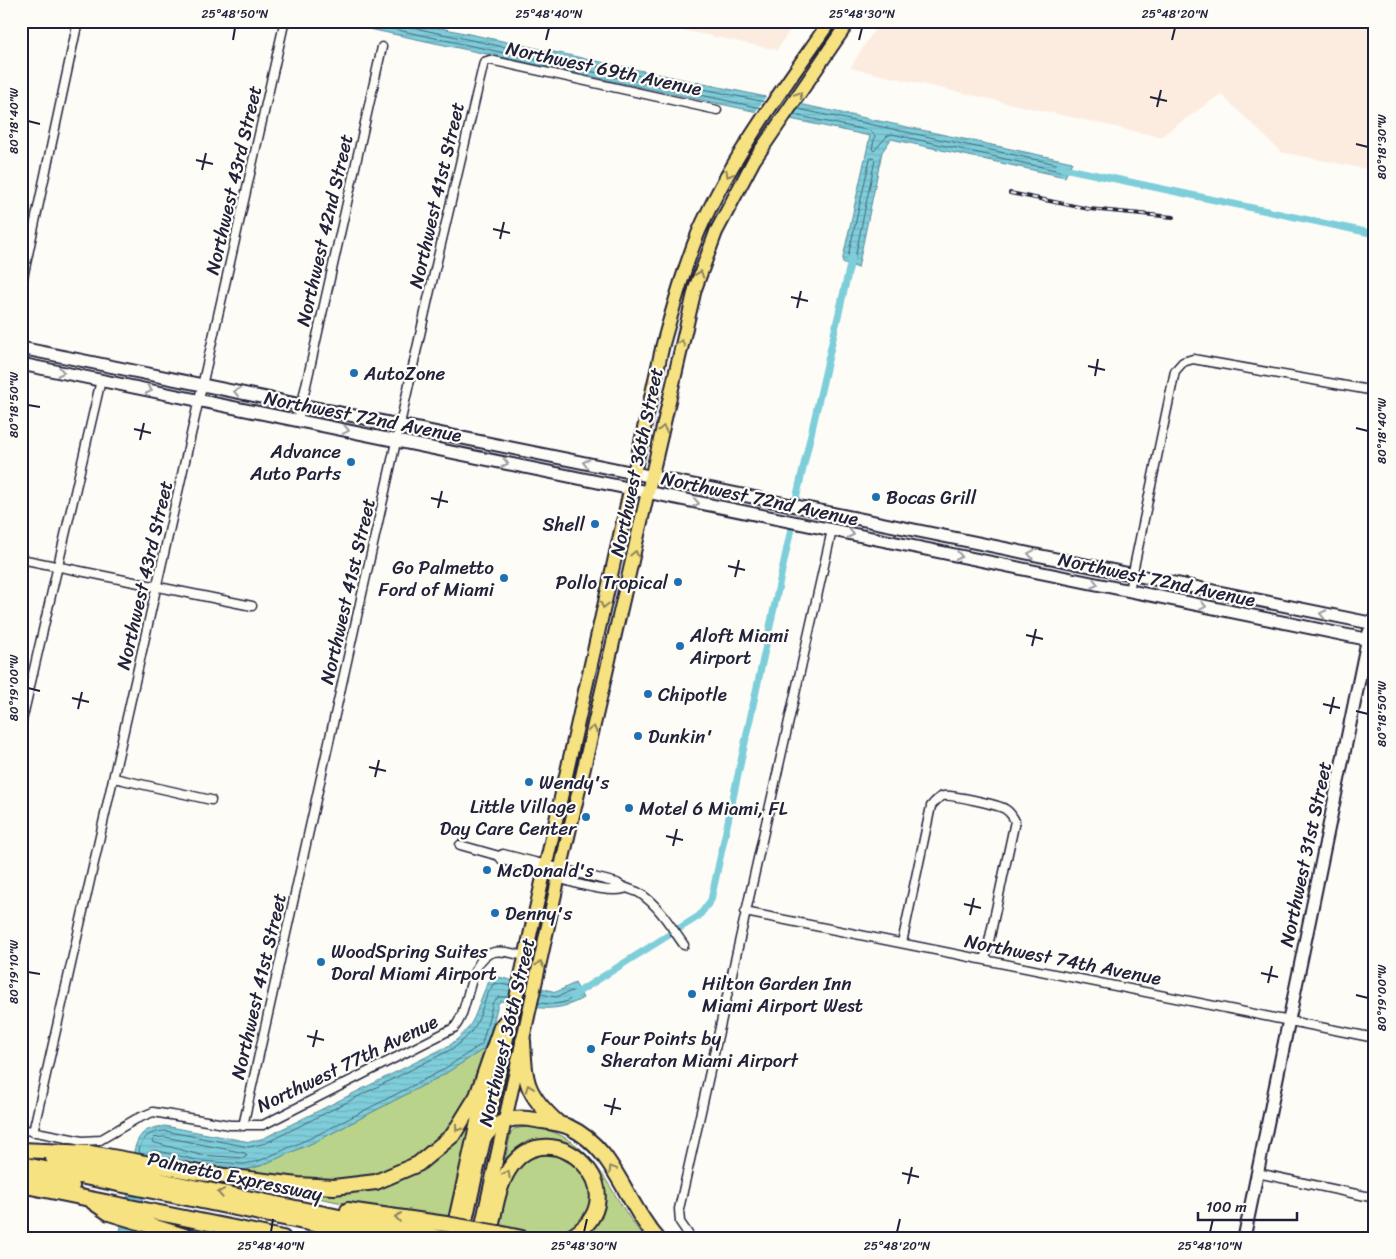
<svg xmlns="http://www.w3.org/2000/svg" width="1396" height="1259" font-family="Sriracha,sans-serif">
  <style>
    .built { fill: #fcece0 }
    .green { fill: #bad38a; stroke: #6e7a62 }
    .water { fill: url(#water-rules); stroke: #59899a }
    .pier { fill: #fdfcf7 }
    .lines { fill: none; stroke-linecap: round; stroke-linejoin: round }
    .shore { stroke: #47677b; stroke-width: 1 }
    .canal { stroke: #7eceda; stroke-width: 7 }
    .street-casing { stroke: #22223b; stroke-width: 11 }
    .secondary-casing { stroke: #22223b; stroke-width: 15 }
    .primary-casing { stroke: #22223b; stroke-width: 16 }
    .highway-casing { stroke: #22223b; stroke-width: 18 }
    .street { stroke: #fdfcf7; stroke-width: 8 }
    .secondary { stroke: #fdfcf7; stroke-width: 11 }
    .primary { stroke: #f6e281; stroke-width: 12 }
    .highway { stroke: #f6e281; stroke-width: 14 }
    .rail-casing { stroke: #22223b; stroke-width: 4 }
    .rail { stroke: #fdfcf7; stroke-width: 2; stroke-dasharray: 5.5; stroke-linecap: butt }
    .highway-bridge-casing { stroke: #22223b; stroke-width: 18; stroke-linecap: butt }
    .highway-bridge { stroke: #f6e281; stroke-width: 14 }
    .oneway { stroke: #8c825e }
    .oneway2 { stroke: #9a9aa2 }
    .ticks { fill: none; stroke: #22223b; stroke-width: 2 }
    .poi-dot { fill: #1f6fb2; stroke: #fdfcf7; stroke-width: 2 }
    .labels { text-anchor: middle; stroke-width: 4.5; stroke-linejoin: round; paint-order: stroke }
    .street-label { font-size: 19px; fill: #22223b; stroke: #fdfcf7 }
    .poi-label { font-size: 19px; fill: #22223b; stroke: #fdfcf7; text-anchor: start }
    .neatline { fill: none; stroke: #22223b; stroke-width: 2 }
    .ticks-label { font-size: 12px; text-anchor: middle; fill: #22223b }
  </style>
  <defs>
    <pattern id="water-rules" width="6" height="5" patternUnits="userSpaceOnUse" patternTransform="scale(1.25)"><rect width="6" height="5" fill="#7eceda"/><path d="M0 2.5h6" fill="none" stroke="#6db1bc"/></pattern>
  </defs>
  <rect width="100%" height="100%" fill="#fdfcf7"/>
  <filter id="ink" filterUnits="userSpaceOnUse"><feTurbulence type="fractalNoise" baseFrequency=".02" numOctaves="2"/><feDisplacementMap in="SourceGraphic" scale="10" xChannelSelector="R" yChannelSelector="G"/><feConvolveMatrix kernelMatrix="1 2 1 2 8 2 1 2 1" color-interpolation-filters="sRGB"/></filter>
  <g filter="url(#ink)">
    <path class="built" d="M639,21H796L777,50Z
      M880,21H1375V171L1281,152L1221,94L1160,137L850,68Z"/>
    <path class="green" d="M487,1047C466,1127 420,1182 331,1182C317,1182 303,1179 289,1177C261,1174 233,1171 205,1168L206,1165L244,1170L260,1166L317,1141L443,1075Z
      M472,1115L474,1116L451,1221L357,1206L280,1190V1188C370,1196 416,1194 472,1115Z
      M531,1126C600,1138 605,1192 645,1238H578L601,1182C589,1148 549,1129 517,1152C512,1156 508,1162 504,1166L511,1132L514,1129Z
      M558,1153C596,1168 605,1217 563,1234C544,1241 516,1231 498,1229C506,1189 508,1154 558,1153Z"/>
    <path class="water" d="M332,21H408L1072,162L1065,177L891,139L882,152L858,268L842,262L870,136Z
      M495,976L556,992L575,983L583,998C554,1015 533,1007 501,1001L498,1004L487,1047L443,1075L317,1141L260,1166L244,1170L201,1166L151,1155L137,1227L141,1231L156,1238H124L120,1231L136,1156L134,1151C139,1132 146,1128 165,1126L250,1142L264,1138L450,1045C482,1021 473,1008 491,978Z"/>
    <path class="pier" d="M767,95L801,102L788,121L754,114Z"/>
    <g class="lines">
      <path class="shore" d="M356,21L761,108
        M414,21L415,26L419,29L765,102
        M794,115L871,131L875,136L872,149L874,151L887,136L892,134L1060,171L1063,168L1061,165L798,109
        M873,158L875,160L855,258L852,260L848,256L870,159Z
        M539,1003C552,1005 566,1005 575,995L572,991L556,997L541,994
        M165,1137L245,1153L247,1156L244,1158L200,1155L152,1142L154,1138Z
        M140,1154L139,1150C144,1135 150,1132 165,1131L249,1147L266,1143L452,1049C487,1024 475,1013 494,983L511,986
        M146,1155L154,1150L201,1161L244,1164L259,1161L315,1136L441,1071L482,1044L493,1002L499,997H508"/>
      <path class="canal" d="M1059,167L1375,234
        M796,499L852,256
        M572,996L699,916L711,900L791,529"/>
      <g class="street-casing">
        <path id="street" d="M21,287L78,21
          M298,421L382,47
          M21,559L252,606
          M1129,591L1175,371L1183,362L1193,359L1375,391
          M21,725L101,380
          M114,778L211,800
          M460,845L499,856L502,860C531,868 599,896 624,889
          M499,856L503,854L617,883C624,889 634,889 641,894C660,907 671,927 684,945
          M745,912L1375,1038
          M902,943L931,806C935,802 937,798 943,796C950,794 999,805 1005,809C1010,812 1012,815 1015,821L985,960
          M243,1126L428,299L484,62L490,60L717,110
          M21,1129L82,1141L100,1140L136,1119L153,1112L230,1125H263L454,1028C471,1009 467,958 494,952C503,950 516,954 525,956
          M33,1132L284,24
          M1257,1173L1375,1198
          M691,1238L680,1222L679,1209L832,530"/>
      </g>
      <g class="secondary-casing">
        <path id="secondary" d="M21,348L1375,624
          M21,364L1375,641
          M1244,1238L1369,632"/>
      </g>
      <g class="primary-casing">
        <path id="primary" d="M462,1238L663,344C674,305 684,268 699,231C732,156 783,89 830,21
          M479,1238L561,867L695,289L716,232L754,160L849,21"/>
      </g>
      <g class="highway-casing">
        <path id="highway" d="M523,1041C525,1083 526,1094 558,1123
          M484,1137C499,1119 514,1116 536,1120C547,1122 559,1123 569,1127C615,1148 625,1203 657,1238
          M21,1150L90,1153L200,1173L298,1185L334,1187L376,1182L418,1164L453,1135L477,1096L501,1027L511,1016
          M53,1158L441,1238
          M21,1164L382,1238
          M22,1174L72,1186
          M21,1185L283,1238
          M93,1202L109,1213L191,1238
          M348,1210L446,1224
          M498,1233L522,1238
          M452,1238L484,1095
          M489,1238C494,1216 497,1187 510,1168C551,1106 645,1195 569,1238"/>
      </g>
      <use href="#street" class="street"/>
      <use href="#secondary" class="secondary"/>
      <use href="#primary" class="primary"/>
      <use href="#highway" class="highway"/>
      <g class="rail-casing">
        <path id="rail" d="M1010,193L1089,209L1173,217"/>
      </g>
      <use href="#rail" class="rail"/>
      <g class="highway-bridge-casing">
        <path id="highway-bridge" d="M446,1224L498,1233"/>
      </g>
      <use href="#highway-bridge" class="highway-bridge"/>
    </g>
    <defs><path id="oneway-chevron" d="M-2-3.5L2.5 0L-2 3.5" fill="none" stroke-width="1.6" stroke-linecap="round" stroke-linejoin="round" transform="scale(1.25)"/></defs>
    <g class="oneway">
      <use href="#oneway-chevron" transform="translate(799 95) rotate(-56)"/>
      <use href="#oneway-chevron" transform="translate(729 174) rotate(119)"/>
      <use href="#oneway-chevron" transform="translate(700 274) rotate(-71)"/>
      <use href="#oneway-chevron" transform="translate(681 343) rotate(-78)"/>
      <use href="#oneway-chevron" transform="translate(663 429) rotate(-78)"/>
      <use href="#oneway-chevron" transform="translate(635 554) rotate(-77)"/>
      <use href="#oneway-chevron" transform="translate(604 605) rotate(103)"/>
      <use href="#oneway-chevron" transform="translate(593 729) rotate(-77)"/>
      <use href="#oneway-chevron" transform="translate(540 964) rotate(-77)"/>
      <use href="#oneway-chevron" transform="translate(529 1088) rotate(-110)"/>
      <use href="#oneway-chevron" transform="translate(458 1128) rotate(126)"/>
      <use href="#oneway-chevron" transform="translate(612 1169) rotate(-121)"/>
      <use href="#oneway-chevron" transform="translate(507 1174) rotate(-62)"/>
      <use href="#oneway-chevron" transform="translate(221 1193) rotate(-169)"/>
      <use href="#oneway-chevron" transform="translate(398 1217) rotate(-172)"/>
    </g>
    <g class="oneway2">
      <use href="#oneway-chevron" transform="translate(61 372) rotate(12)"/>
      <use href="#oneway-chevron" transform="translate(149 390) rotate(12)"/>
      <use href="#oneway-chevron" transform="translate(237 392) rotate(-169)"/>
      <use href="#oneway-chevron" transform="translate(346 430) rotate(11)"/>
      <use href="#oneway-chevron" transform="translate(505 463) rotate(12)"/>
      <use href="#oneway-chevron" transform="translate(586 463) rotate(-168)"/>
      <use href="#oneway-chevron" transform="translate(696 503) rotate(11)"/>
      <use href="#oneway-chevron" transform="translate(851 534) rotate(12)"/>
      <use href="#oneway-chevron" transform="translate(1031 554) rotate(-169)"/>
      <use href="#oneway-chevron" transform="translate(959 556) rotate(11)"/>
      <use href="#oneway-chevron" transform="translate(1095 584) rotate(12)"/>
      <use href="#oneway-chevron" transform="translate(1203 606) rotate(11)"/>
      <use href="#oneway-chevron" transform="translate(1323 614) rotate(-168)"/>
    </g>
  </g>
  <path class="ticks" d="M233,40L235,28M546,40L549,28M859,40L862,28M1172,40L1175,28M1150,97L1167,101M1157,107L1161,90M28,121L40,124M1356,144L1368,147M196,160L213,164M202,170L206,153M493,229L510,233M500,239L504,222M791,297L808,301M797,308L801,291M1088,366L1105,370M1095,376L1098,359M28,405L40,407M1356,428L1368,431M134,429L151,433M140,440L144,423M431,498L448,502M438,508L442,491M728,566L745,570M735,577L739,560M1026,635L1043,639M1032,646L1036,629M28,688L40,691M72,698L89,702M1323,704L1340,708M78,709L82,692M1356,711L1368,714M1330,714L1334,697M369,767L386,771M375,777L379,760M666,836L683,840M673,846L677,829M964,904L981,908M970,915L974,898M28,972L40,974M1261,973L1278,977M1268,983L1272,966M1356,995L1368,998M307,1036L324,1040M313,1047L317,1030M604,1105L621,1109M611,1115L615,1098M902,1173L919,1177M908,1184L912,1167M271,1232L273,1219M584,1232L587,1219M897,1232L900,1219M1210,1232L1213,1219"/>
  <g class="poi-dot">
    <circle cx="354" cy="373" r="5"/>
    <circle cx="351" cy="462" r="5"/>
    <circle cx="876" cy="497" r="5"/>
    <circle cx="595" cy="524" r="5"/>
    <circle cx="504" cy="578" r="5"/>
    <circle cx="678" cy="582" r="5"/>
    <circle cx="680" cy="646" r="5"/>
    <circle cx="648" cy="694" r="5"/>
    <circle cx="638" cy="736" r="5"/>
    <circle cx="529" cy="782" r="5"/>
    <circle cx="629" cy="808" r="5"/>
    <circle cx="586" cy="817" r="5"/>
    <circle cx="487" cy="870" r="5"/>
    <circle cx="495" cy="913" r="5"/>
    <circle cx="321" cy="962" r="5"/>
    <circle cx="692" cy="994" r="5"/>
    <circle cx="591" cy="1049" r="5"/>
  </g>
  <g class="labels">
    <g class="street-label">
      <text transform="translate(604 68) rotate(12)" y="7">Northwest 69th Avenue</text>
      <text transform="translate(233 180) rotate(-77)" y="7">Northwest 43rd Street</text>
      <text transform="translate(436 195) rotate(-77)" y="7">Northwest 41st Street</text>
      <text transform="translate(324 230) rotate(-77)" y="7">Northwest 42nd Street</text>
      <text transform="translate(363 416) rotate(11)" y="7">Northwest 72nd Avenue</text>
      <text transform="translate(636 462) rotate(-78)" y="7">Northwest 36th Street</text>
      <text transform="translate(760 498) rotate(12)" y="7">Northwest 72nd Avenue</text>
      <text transform="translate(144 575) rotate(-77)" y="7">Northwest 43rd Street</text>
      <text transform="translate(1157 579) rotate(12)" y="7">Northwest 72nd Avenue</text>
      <text transform="translate(347 591) rotate(-77)" y="7">Northwest 41st Street</text>
      <text transform="translate(1305 854) rotate(-78)" y="7">Northwest 31st Street</text>
      <text transform="translate(1063 959) rotate(11)" y="7">Northwest 74th Avenue</text>
      <text transform="translate(258 986) rotate(-77)" y="7">Northwest 41st Street</text>
      <text transform="translate(506 1032) rotate(-77)" y="7">Northwest 36th Street</text>
      <text transform="translate(347 1063) rotate(-26)" y="7">Northwest 77th Avenue</text>
      <text transform="translate(235 1176) rotate(12)" y="7">Palmetto Expressway</text>
    </g>
    <g class="poi-label">
      <text x="364" y="380">AutoZone</text>
      <text x="341" y="458" text-anchor="end">Advance<tspan x="341" dy="22">Auto Parts</tspan></text>
      <text x="886" y="504">Bocas Grill</text>
      <text x="585" y="531" text-anchor="end">Shell</text>
      <text x="494" y="574" text-anchor="end">Go Palmetto<tspan x="494" dy="22">Ford of Miami</tspan></text>
      <text x="668" y="589" text-anchor="end">Pollo Tropical</text>
      <text x="690" y="642">Aloft Miami<tspan x="690" dy="22">Airport</tspan></text>
      <text x="658" y="701">Chipotle</text>
      <text x="648" y="743">Dunkin'</text>
      <text x="539" y="789">Wendy's</text>
      <text x="576" y="813" text-anchor="end">Little Village<tspan x="576" dy="22">Day Care Center</tspan></text>
      <text x="639" y="815">Motel 6 Miami, FL</text>
      <text x="497" y="877">McDonald's</text>
      <text x="505" y="920">Denny's</text>
      <text x="331" y="958">WoodSpring Suites<tspan x="331" dy="22">Doral Miami Airport</tspan></text>
      <text x="702" y="990">Hilton Garden Inn<tspan x="702" dy="22">Miami Airport West</tspan></text>
      <text x="601" y="1045">Four Points by<tspan x="601" dy="22">Sheraton Miami Airport</tspan></text>
    </g>
  </g>
  <rect width="1396" height="1259" fill="none" stroke="#fdfcf7" stroke-width="55"/>
  <path d="M1198 1212v8h99v-8" fill="none" stroke="#22223b" stroke-width="2.5"/>
  <text x="1206" y="1212" font-size="15" fill="#22223b" stroke="#fdfcf7" stroke-width="4" paint-order="stroke">100 m</text>
  <rect x="28" y="28" width="1340" height="1204" class="neatline"/>
  <g class="ticks-label">
    <text x="235" y="18">25°48'50"N</text>
    <text x="549" y="18">25°48'40"N</text>
    <text x="862" y="18">25°48'30"N</text>
    <text x="1175" y="18">25°48'20"N</text>
    <text transform="translate(14 121) rotate(-90)" y="4">80°18'40"W</text>
    <text transform="translate(1382 147) rotate(-90)" y="4">80°18'30"W</text>
    <text transform="translate(14 405) rotate(-90)" y="4">80°18'50"W</text>
    <text transform="translate(1382 431) rotate(-90)" y="4">80°18'40"W</text>
    <text transform="translate(14 688) rotate(-90)" y="4">80°19'00"W</text>
    <text transform="translate(1382 714) rotate(-90)" y="4">80°18'50"W</text>
    <text transform="translate(14 972) rotate(-90)" y="4">80°19'10"W</text>
    <text transform="translate(1382 998) rotate(-90)" y="4">80°19'00"W</text>
    <text x="271" y="1250">25°48'40"N</text>
    <text x="584" y="1250">25°48'30"N</text>
    <text x="897" y="1250">25°48'20"N</text>
    <text x="1210" y="1250">25°48'10"N</text>
  </g>
</svg>
